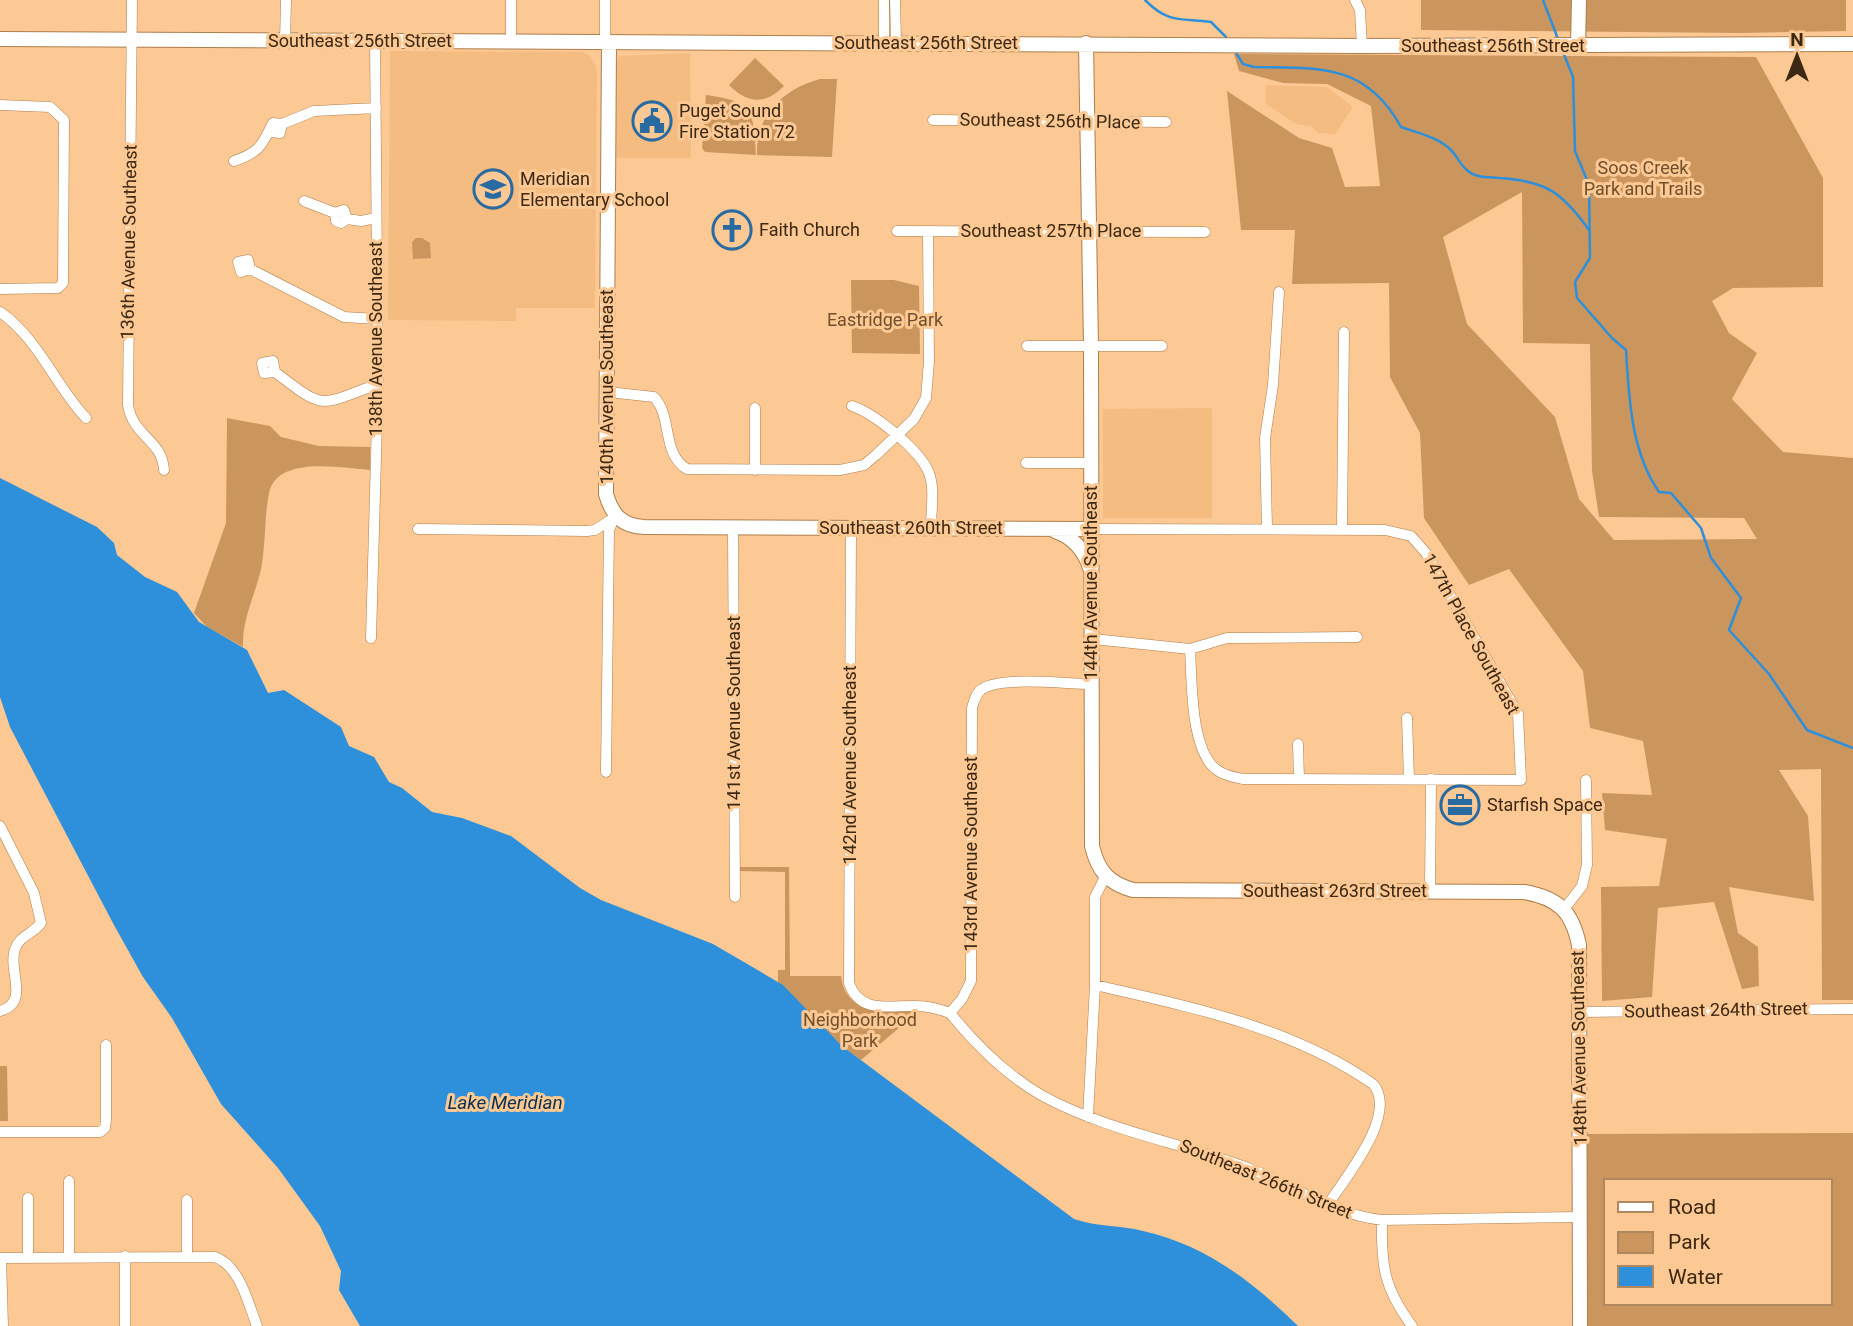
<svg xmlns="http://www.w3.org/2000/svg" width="1853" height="1326" font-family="Roboto,sans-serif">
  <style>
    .built { fill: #f5bc81 }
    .green { fill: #cb965e; fill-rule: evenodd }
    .water { fill: #2e8fda }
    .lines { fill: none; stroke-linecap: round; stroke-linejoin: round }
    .stream { stroke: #2e8fda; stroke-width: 2.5 }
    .street-casing { stroke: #ae7e4b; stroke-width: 11 }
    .secondary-casing { stroke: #ae7e4b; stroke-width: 16 }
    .street { stroke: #fff; stroke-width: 10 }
    .secondary { stroke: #fff; stroke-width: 14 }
    .labels { text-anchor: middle; stroke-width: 6; stroke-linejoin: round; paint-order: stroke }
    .street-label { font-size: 18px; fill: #3c2813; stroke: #fcc894 }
    .poi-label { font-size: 18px; fill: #3c2813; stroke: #fcc894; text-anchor: start }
    .park-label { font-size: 18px; fill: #714f2b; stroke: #fcc894 }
    .water-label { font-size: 19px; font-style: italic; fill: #0a314f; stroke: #fcc894 }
  </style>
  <rect width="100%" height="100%" fill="#fcc894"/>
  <path class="built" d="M390,51L581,52L590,55L597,70L595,308H516V321L388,320Z
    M690,53L691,158H613L616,64L619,56Z
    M1266,85L1327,87L1353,107L1335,134L1318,133L1311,126L1296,124L1266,104Z
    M1212,408V518H1103V409Z"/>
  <path class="green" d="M1421,0H1846V31L1740,33L1421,30Z
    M1234,54L1756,57L1823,178V287L1733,288L1712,301L1729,333L1757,353L1732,399L1783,452L1853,458V1000H1822L1821,769L1779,770L1808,816L1814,901L1729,887L1738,933L1758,947L1759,986L1742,989L1714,902L1658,908L1652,997L1602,1001L1601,887L1659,886L1667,839L1605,830L1602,793L1652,795L1643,741L1590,728L1583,671L1509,569L1469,585L1424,518L1420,433L1390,377L1389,283L1292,284L1295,230H1241L1227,91L1299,138L1332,148L1345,187L1380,186L1371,106L1327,84L1283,83L1239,71ZM1522,192L1523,343L1590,344L1592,471L1599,517L1744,518L1757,539L1614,540L1579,499L1555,417L1467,324L1443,237Z
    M755,58L784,86C765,105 748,104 729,85Z
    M820,79H837L832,157L757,155C756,115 783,89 820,79Z
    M706,95C752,101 754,110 756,155L705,152L702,148Z
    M416,238H422L430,243L431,258L413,259L412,242Z
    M851,280H894L919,286L920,354L852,353Z
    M227,418L270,426L281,437L319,446L370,447V470C342,468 277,455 269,493C264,518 266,544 261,569C255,596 242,618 243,647L207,627L194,613L226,523Z
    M738,867H789L790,976H841C845,1014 884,1011 913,1011L912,1017L861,1060L842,1046L778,982V970H785V872L738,871Z
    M0,1066H7L8,1121H0Z
    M1853,1133V1326H1588L1586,1134ZM1606,1181H1830V1303H1606Z"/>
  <path class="water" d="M0,478L97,527L114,543L117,555L145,577L177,592L199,622L247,650L268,693L284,690L341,727L349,746L374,757L389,782L402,788L432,812L462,818L511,836L580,888L601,900L713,944L783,985L842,1046L1074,1219C1097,1227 1120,1225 1143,1231C1206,1245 1253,1282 1298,1326H360L339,1290L341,1271L320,1226L278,1168L221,1104L172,1018L143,977L114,925L10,727L0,697Z"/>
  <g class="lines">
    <path class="stream" d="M1145,0C1169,24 1180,18 1211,22L1226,37
      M1543,0L1558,39
      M1235,51L1243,64L1254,67C1319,68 1366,63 1401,127C1418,133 1438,137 1451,150C1457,156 1461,166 1468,171C1476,178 1489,177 1499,178C1546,181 1562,192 1589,230
      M1563,52L1573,77L1575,151L1589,185L1590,258L1575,282L1577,298L1612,338L1626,350C1629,398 1631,452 1659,492L1671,493L1701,528L1711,558L1741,598L1729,630L1769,674L1807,730L1853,748"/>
    <g class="street-casing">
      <path id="street" d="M132,0L128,405C133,437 162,439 164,470
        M605,0V35L609,43
        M884,0V42
        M895,0L896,42
        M1355,0L1360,10L1362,46
        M511,40V0
        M285,41L286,0
        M0,105L50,107L64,120L63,283L58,288L0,289
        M933,120L1166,122
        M282,124L314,111L376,108
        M234,161C261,152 262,144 273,123L282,124L280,133L271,132
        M304,201L335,213
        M347,219L344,210L335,213L336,221L341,223L347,219L361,221L376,218
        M897,231L1205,232
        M250,269L248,260L238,262L241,272L250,269L344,317L377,319
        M0,312C38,338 55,385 86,418
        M1027,346H1162
        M275,372L264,373L262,363L273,361L275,372C326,411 318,406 378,384
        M608,392L654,397C673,417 661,453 687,469L840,470L864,465L876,455L914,419L926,398L929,361L928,231
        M852,406C874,413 921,451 929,473C935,489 931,511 931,528
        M755,408V470
        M1026,463H1092
        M733,528L735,897
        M851,528L849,983C860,1015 890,1005 917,1006C929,1006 939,1009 950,1013
        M1267,528L1265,438L1273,385L1279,292
        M418,529L587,531L595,530L612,519
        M1092,529L1385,530L1411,536L1426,553L1518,714L1521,780L1243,779C1234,777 1225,776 1217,770C1190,751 1192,680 1190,649
        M1342,529L1344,332
        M371,638L378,384L375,41
        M1093,639L1190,649L1227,638L1357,637
        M1407,718L1409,779
        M1298,744L1299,779
        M606,772L609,530L615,516
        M0,826L34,893L41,923C33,934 20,935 15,949C7,970 31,1002 0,1011
        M1430,891L1431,779
        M1565,908L1582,886L1587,865L1586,780
        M1095,985C1191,1007 1291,1027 1373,1084C1399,1114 1345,1178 1327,1206
        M1579,1012L1853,1009
        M950,1013C976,1045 1005,1074 1041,1095C1106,1131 1184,1143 1253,1170C1297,1187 1334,1215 1382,1220L1580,1217
        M950,1013L962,999L971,981L972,708C974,701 976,693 982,689C1003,676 1065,684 1091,684
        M1088,1117L1095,985V897L1105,877
        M0,1132H100L105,1128L106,1120V1045
        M69,1181V1256
        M187,1200V1255
        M1382,1220C1381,1266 1384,1288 1412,1326
        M125,1256V1326
        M28,1257V1198
        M0,1258L215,1257C240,1266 248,1303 257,1326
        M1,1258L3,1326"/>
    </g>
    <g class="secondary-casing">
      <path id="secondary" d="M0,39L1362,46L1853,44
        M609,43L606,494C612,515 622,526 644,527L1092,529
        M1086,43L1091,346L1092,846C1098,871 1108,883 1133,890L1524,892C1558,898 1572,911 1579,945L1580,1326
        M1578,46L1579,0
        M1055,531C1072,536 1085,551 1090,568"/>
    </g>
    <use href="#street" class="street"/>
    <use href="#secondary" class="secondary"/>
  </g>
  <defs>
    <g id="civic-ring" transform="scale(2.0125)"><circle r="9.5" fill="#fcc894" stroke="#296ba1" stroke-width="1.5"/><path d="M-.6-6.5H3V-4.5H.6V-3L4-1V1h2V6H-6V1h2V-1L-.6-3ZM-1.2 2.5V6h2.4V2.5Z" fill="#296ba1"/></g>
    <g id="school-ring" transform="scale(2.0125)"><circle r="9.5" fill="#fcc894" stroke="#296ba1" stroke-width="1.5"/><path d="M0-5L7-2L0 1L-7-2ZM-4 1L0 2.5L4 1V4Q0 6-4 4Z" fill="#296ba1"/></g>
    <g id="church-ring" transform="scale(2.0125)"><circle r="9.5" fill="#fcc894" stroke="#296ba1" stroke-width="1.5"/><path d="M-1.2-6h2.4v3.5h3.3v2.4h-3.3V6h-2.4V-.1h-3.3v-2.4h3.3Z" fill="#296ba1"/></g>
    <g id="office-ring" transform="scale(2.0125)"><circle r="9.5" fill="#fcc894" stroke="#296ba1" stroke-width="1.5"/><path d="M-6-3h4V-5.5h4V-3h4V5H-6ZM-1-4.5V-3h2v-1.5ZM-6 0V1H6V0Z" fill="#296ba1"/></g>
  </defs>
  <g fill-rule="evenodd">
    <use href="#civic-ring" x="652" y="121"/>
    <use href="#school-ring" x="493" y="189"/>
    <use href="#church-ring" x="732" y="230"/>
    <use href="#office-ring" x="1460" y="805"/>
  </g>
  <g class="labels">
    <g class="street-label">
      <text x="360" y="47">Southeast 256th Street</text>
      <text x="926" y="49">Southeast 256th Street</text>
      <text x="1493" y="52">Southeast 256th Street</text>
      <text transform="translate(1050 121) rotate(1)" y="6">Southeast 256th Place</text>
      <text x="1051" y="237">Southeast 257th Place</text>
      <text transform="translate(129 242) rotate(-89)" y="6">136th Avenue Southeast</text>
      <text transform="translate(376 339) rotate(-90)" y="6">138th Avenue Southeast</text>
      <text transform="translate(607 387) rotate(-90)" y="6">140th Avenue Southeast</text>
      <text x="911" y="534">Southeast 260th Street</text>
      <text transform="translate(1091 583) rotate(-90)" y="6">144th Avenue Southeast</text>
      <text transform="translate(1471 634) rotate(61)" y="6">147th Place Southeast</text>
      <text transform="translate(734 713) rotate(-90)" y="6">141st Avenue Southeast</text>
      <text transform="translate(850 765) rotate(-90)" y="6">142nd Avenue Southeast</text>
      <text transform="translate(971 854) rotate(-90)" y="6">143rd Avenue Southeast</text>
      <text x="1335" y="897">Southeast 263rd Street</text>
      <text transform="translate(1716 1010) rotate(-1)" y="6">Southeast 264th Street</text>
      <text transform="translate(1579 1048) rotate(-91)" y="6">148th Avenue Southeast</text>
      <text transform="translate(1266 1179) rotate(22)" y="6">Southeast 266th Street</text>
    </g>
    <g class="poi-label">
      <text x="679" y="117">Puget Sound<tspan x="679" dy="21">Fire Station 72</tspan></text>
      <text x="520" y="185">Meridian<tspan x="520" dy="21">Elementary School</tspan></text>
      <text x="759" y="236">Faith Church</text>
      <text x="1487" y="811">Starfish Space</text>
    </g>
    <g class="park-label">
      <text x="1643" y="174">Soos Creek<tspan x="1643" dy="21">Park and Trails</tspan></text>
      <text x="885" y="326">Eastridge Park</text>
      <text x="860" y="1026">Neighborhood<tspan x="860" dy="21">Park</tspan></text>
    </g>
    <g class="water-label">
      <text x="505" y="1109">Lake Meridian</text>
    </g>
  </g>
  <rect x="1604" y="1179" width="228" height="126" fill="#fcc894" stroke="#af8860" stroke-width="2"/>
  <rect x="1618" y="1202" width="35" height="10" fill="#ffffff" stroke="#af8860" stroke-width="2"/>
  <text x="1668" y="1214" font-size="21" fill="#3c2813">Road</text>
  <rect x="1618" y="1232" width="35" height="21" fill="#cb965e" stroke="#af8860" stroke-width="2"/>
  <text x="1668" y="1249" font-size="21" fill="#3c2813">Park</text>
  <rect x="1618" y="1266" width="35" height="21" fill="#2e8fda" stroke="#af8860" stroke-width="2"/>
  <text x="1668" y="1284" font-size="21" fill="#3c2813">Water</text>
  <g transform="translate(1797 56)" stroke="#fcc894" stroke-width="5" paint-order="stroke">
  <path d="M0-5L12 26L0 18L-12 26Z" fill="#3c2813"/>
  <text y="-10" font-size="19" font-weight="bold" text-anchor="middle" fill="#3c2813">N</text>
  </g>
</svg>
